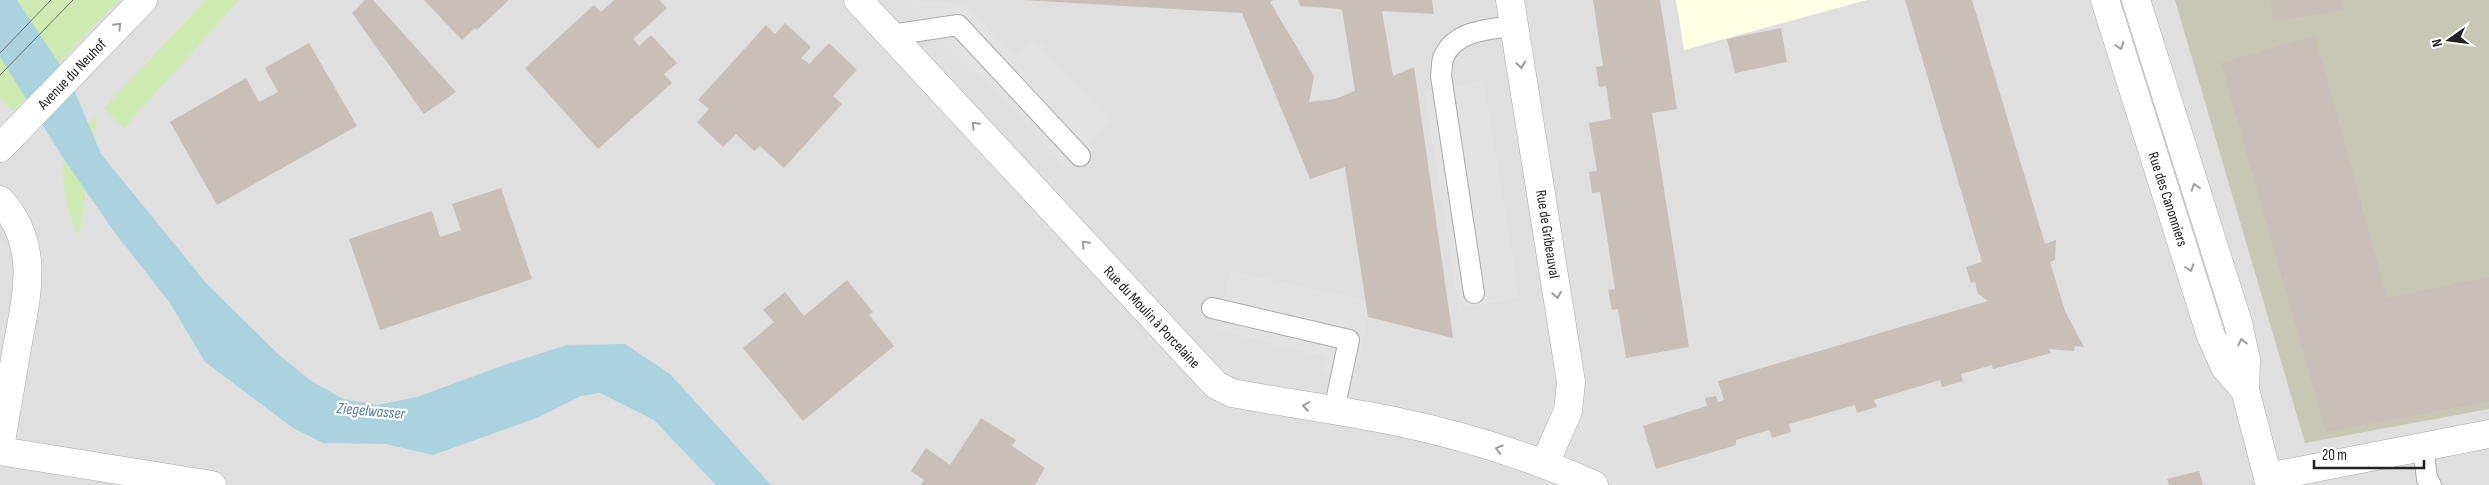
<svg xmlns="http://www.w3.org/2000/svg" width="2489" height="485" font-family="'Sofia Sans Condensed',sans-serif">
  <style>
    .residential { fill: #e0dfdf }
    .education { fill: #ffffe5 }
    .construction { fill: #c7c7b4 }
    .grass { fill: #cdebb0 }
    .parking { fill: #e2e2e2 }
    .water { fill: #aad3df }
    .building { fill: #c7bfb8 }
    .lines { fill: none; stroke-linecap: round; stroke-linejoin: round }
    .service-casing { stroke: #a9a9a9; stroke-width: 22 }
    .minor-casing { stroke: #a9a9a9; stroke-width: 29 }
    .tertiary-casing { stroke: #a9a9a9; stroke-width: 29 }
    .service { stroke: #fff; stroke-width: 20 }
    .minor { stroke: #fff; stroke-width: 28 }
    .tertiary { stroke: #fff; stroke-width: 28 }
    .tram { stroke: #707070; stroke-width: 1 }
    .oneway { stroke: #9c9c9c }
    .labels { text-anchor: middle; stroke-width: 4.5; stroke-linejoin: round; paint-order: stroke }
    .street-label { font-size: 15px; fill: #222; stroke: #fff }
    .water-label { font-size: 16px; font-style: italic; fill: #4a7aab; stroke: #fff }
  </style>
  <rect width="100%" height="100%" fill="#f2efe9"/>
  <path class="residential" d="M0,0H2489V485H0Z"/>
  <path class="education" d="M1676,0H1867L1684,50Z"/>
  <path class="construction" d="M2175,0H2489V409L2305,443Z"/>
  <path class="grass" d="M12,0H119L13,111L0,98V13Z
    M206,0H239L124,128L104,108Z
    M97,115L79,237C68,213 58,181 65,154C70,139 87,126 97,115Z"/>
  <path class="parking" d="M905,0L967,4L1014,56L1033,37L1114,122L1068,168Z
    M1484,81L1519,298L1459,308L1424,91Z
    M1230,271L1365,300L1368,317L1356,376L1322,371L1325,357L1216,330Z"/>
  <path class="water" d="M0,0H17L69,78L101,154L207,284L278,354L310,380L343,399L377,405L417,397L507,364L567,345L625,344L670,374L771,485H716L654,420L600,393L581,396L537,418L433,455L386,444L323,443L293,428L205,362L170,303L112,229L62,156L0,57Z"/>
  <path class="building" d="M365,0H373L456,92L424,114L352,13Z
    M424,0H509L477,30L475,28L462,40Z
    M614,0H659L667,8L633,39L639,46L651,35L677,63L664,74L672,83L598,149L525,68L594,5L601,12Z
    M1023,0H1274L1270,2L1314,76L1309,102L1335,99L1355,91L1342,9L1300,6L1298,0H1432L1434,14L1382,11L1393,76L1414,67L1453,338L1368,317L1345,167L1310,179L1242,13Z
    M1593,0H1660L1677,109L1652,113L1689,347L1626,358L1618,309L1612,310L1608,290L1615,289L1600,192L1592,193L1589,172L1597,171L1589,123L1611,119L1606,86L1599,87L1596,67L1603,66Z
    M1905,0H1972L2045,244L2056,240L2055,260L2050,262L2065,311L2084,347L2075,346L2074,351L2049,349L2051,353L1993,369L1992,365L1961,374L1963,381L1942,387L1940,380L1874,400L1877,407L1857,413L1855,405L1789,424L1791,432L1772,438L1769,430L1736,440V445L1656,469L1643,426L1707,406L1705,398L1716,396L1718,402L1724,400L1718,381L1988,301L1978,294L1975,282L1971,283L1966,267L1982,262Z
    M2270,0H2341L2343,10L2273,21Z
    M785,23L811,47L801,58L809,64L829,43L857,70L833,96L842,104L784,168L760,146L754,151L736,134L723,147L697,122L709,109L698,100L766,25L775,34Z
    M1781,28L1787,62L1735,73L1727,39Z
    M2315,36L2387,298L2489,277V401L2326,432L2221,63Z
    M309,43L357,126L217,205L170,122L246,78L259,102L278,92L265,68Z
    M501,188L532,279L380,330L349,239L432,211L440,237L461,230L452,204Z
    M847,280L873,312L869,315L894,346L803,421L743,348L774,322L763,310L785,292L804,316Z
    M981,418L1016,440L1012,446L1045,468L1035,485H921L924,480L911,471L926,448L950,465Z
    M2199,471L2203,485H2169L2167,479Z"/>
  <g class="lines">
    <g class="service-casing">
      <path id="service" d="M891,35L958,25L1080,156
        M1474,293L1441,76C1442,71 1441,62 1444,56C1456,30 1490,29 1515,26
        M1212,308L1349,340L1334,410
        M2423,446L2427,479L2431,485"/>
    </g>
    <g class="minor-casing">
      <path id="minor" d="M858,0L1216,385L1232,393C1285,403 1340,410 1394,421C1462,435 1530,456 1594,485
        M1510,0L1571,382L1568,411L1545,463
        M0,200C42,246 26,298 16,353C11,385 5,417 0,448
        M0,451L212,485
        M2268,477L2489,434"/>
    </g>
    <g class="tertiary-casing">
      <path id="tertiary" d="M2105,0L2211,336L2225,367L2245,390
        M2136,0L2238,323L2246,360L2245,390L2270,485
        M0,148L143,0"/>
    </g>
    <use href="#service" class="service"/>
    <use href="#minor" class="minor"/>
    <use href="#tertiary" class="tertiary"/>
    <path class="tram" d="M0,53L51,0
      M0,75L73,0"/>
  </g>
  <defs><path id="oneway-chevron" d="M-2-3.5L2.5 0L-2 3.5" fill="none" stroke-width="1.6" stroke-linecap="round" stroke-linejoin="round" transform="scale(1.25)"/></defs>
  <g class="oneway">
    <use href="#oneway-chevron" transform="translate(118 26) rotate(-46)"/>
    <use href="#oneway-chevron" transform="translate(2120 46) rotate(72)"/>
    <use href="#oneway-chevron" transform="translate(1521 65) rotate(81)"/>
    <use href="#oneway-chevron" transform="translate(975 125) rotate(-133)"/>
    <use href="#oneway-chevron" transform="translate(2195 187) rotate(-108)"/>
    <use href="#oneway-chevron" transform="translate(1085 244) rotate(-133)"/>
    <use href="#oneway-chevron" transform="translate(2190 268) rotate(72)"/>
    <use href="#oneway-chevron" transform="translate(1557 295) rotate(81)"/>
    <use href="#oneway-chevron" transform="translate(2242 342) rotate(-102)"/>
    <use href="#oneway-chevron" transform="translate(1306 406) rotate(-171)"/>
    <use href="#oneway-chevron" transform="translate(1499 449) rotate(-163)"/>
  </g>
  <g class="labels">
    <g class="street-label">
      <text transform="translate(72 74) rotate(-46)" y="5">Avenue du Neuhof</text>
      <text transform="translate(2168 199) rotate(72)" y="5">Rue des Canonniers</text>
      <text transform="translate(1548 234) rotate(81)" y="5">Rue de Gribeauval</text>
      <text transform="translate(1152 317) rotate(47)" y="5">Rue du Moulin à Porcelaine</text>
    </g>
    <g class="water-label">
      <text transform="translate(371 410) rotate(5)" y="6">Ziegelwasser</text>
    </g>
  </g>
  <g transform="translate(2449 40) rotate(256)" stroke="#ffffff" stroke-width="4" paint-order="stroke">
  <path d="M0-4L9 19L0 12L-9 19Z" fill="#222222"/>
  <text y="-8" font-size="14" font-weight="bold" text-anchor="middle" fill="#222222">N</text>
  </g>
  <path d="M2314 460v8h110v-8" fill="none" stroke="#222222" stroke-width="2.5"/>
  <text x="2322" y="460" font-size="15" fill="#222222" stroke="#ffffff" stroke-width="4" paint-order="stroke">20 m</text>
</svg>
